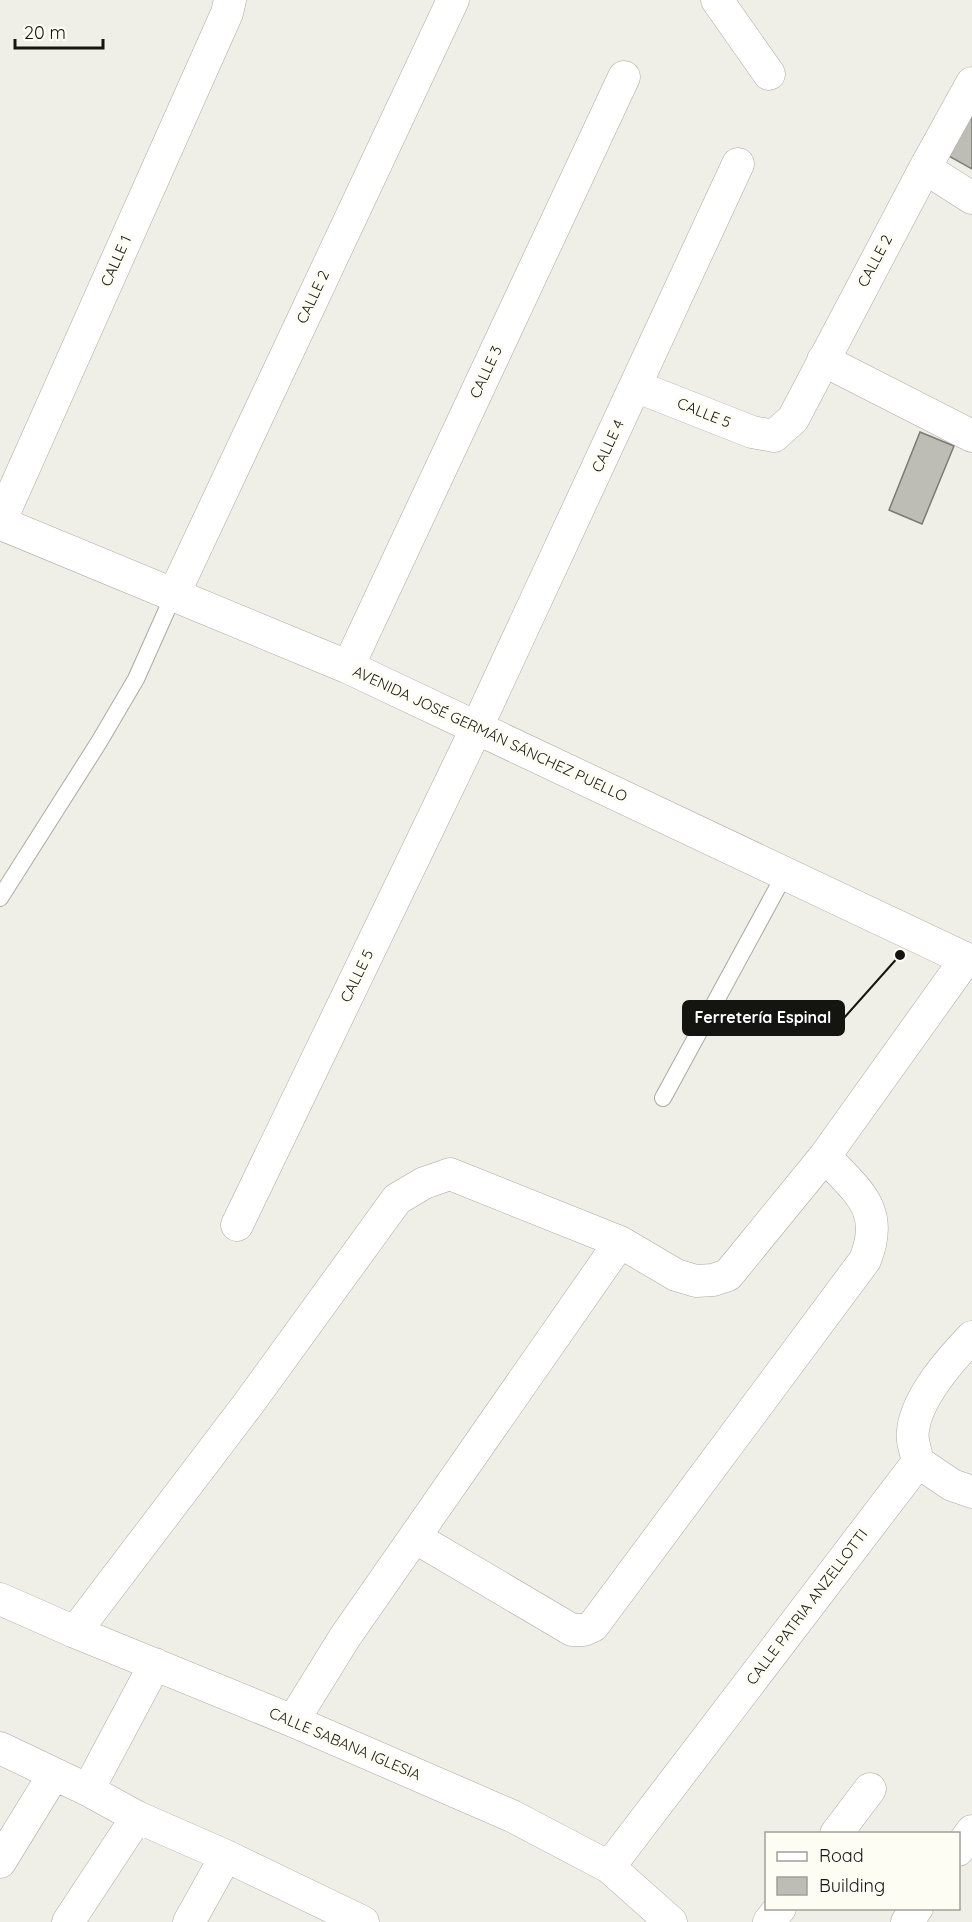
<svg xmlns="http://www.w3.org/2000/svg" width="972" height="1922" font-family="Quicksand,sans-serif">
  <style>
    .building { fill: #bebdb5; stroke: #7b7b73; stroke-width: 1.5 }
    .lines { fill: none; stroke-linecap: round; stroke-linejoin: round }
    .service-casing { stroke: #aaaaa2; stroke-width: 18 }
    .minor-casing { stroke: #aaaaa2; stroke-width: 33 }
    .secondary-casing { stroke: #aaaaa2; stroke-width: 34 }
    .service { stroke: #fff; stroke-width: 16 }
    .minor { stroke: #fff; stroke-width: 32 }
    .secondary { stroke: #fff; stroke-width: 33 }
    .labels { text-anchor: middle; stroke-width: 6; stroke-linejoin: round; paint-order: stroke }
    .street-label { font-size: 15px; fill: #141411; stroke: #fdfdf4 }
    .leader { fill: none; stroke: #141411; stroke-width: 2 }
    .callout-dot { fill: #141411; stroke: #fdfdf4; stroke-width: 2 }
    .callout { fill: #141411; stroke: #141411; stroke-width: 2 }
    .callout-label { font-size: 16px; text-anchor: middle; font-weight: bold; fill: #fff }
  </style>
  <rect width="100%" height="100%" fill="#f0efe7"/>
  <path class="building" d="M972,113V169L947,155Z
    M920,432L954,446L922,524L889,510Z"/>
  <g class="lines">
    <g class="service-casing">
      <path id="service" d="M0,898L99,742L136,679L174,594
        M663,1098L786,872"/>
    </g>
    <g class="minor-casing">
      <path id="minor" d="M717,0L769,74
        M925,168L972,198
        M823,360L972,436
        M635,386L752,432L774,436L793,419L925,168L972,83
        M0,522L227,13L230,0
        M174,594L453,0
        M348,667L624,77
        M237,1225L477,727L738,164
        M918,1462L952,1485L972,1492
        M416,1538L572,1630H584L593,1626L865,1260C886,1208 856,1191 825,1156
        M0,1599L75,1632L293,1721L512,1816L609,1867L671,1922
        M75,1632L249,1403L397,1199L424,1183L450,1174L620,1242L676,1275L696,1281L713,1280L728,1275L825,1156L966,959
        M293,1721L345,1637L620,1242
        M0,1748L88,1790L137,1817L226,1856L363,1922
        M88,1790L155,1664
        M836,1834L870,1789
        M958,1850L972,1831
        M0,1862L54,1774
        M609,1867L918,1462C916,1452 911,1439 913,1430C917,1397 950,1360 972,1337
        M68,1922L137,1817
        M189,1922L226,1856
        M769,1922L780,1908
        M907,1922L917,1908"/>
    </g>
    <g class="secondary-casing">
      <path id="secondary" d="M0,523L348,667L972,962"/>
    </g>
    <use href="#service" class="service"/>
    <use href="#minor" class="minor"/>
    <use href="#secondary" class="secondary"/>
  </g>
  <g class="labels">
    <g class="street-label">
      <text transform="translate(116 261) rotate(-66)" y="5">CALLE 1</text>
      <text transform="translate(875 261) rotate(-62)" y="5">CALLE 2</text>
      <text transform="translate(313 297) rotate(-65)" y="5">CALLE 2</text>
      <text transform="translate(486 372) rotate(-65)" y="5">CALLE 3</text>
      <text transform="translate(704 413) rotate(22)" y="5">CALLE 5</text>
      <text transform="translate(608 446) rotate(-65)" y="5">CALLE 4</text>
      <text transform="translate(490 734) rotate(25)" y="5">AVENIDA JOSÉ GERMÁN SÁNCHEZ PUELLO</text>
      <text transform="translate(357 976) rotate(-64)" y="5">CALLE 5</text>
      <text transform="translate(807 1607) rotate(-53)" y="5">CALLE PATRIA ANZELLOTTI</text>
      <text transform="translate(345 1744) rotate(23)" y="5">CALLE SABANA IGLESIA</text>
    </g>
  </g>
  <path class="leader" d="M900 955L844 1018"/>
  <circle class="callout-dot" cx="900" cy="955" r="6"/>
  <rect class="callout" x="683" y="1001" width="161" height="34" rx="6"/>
  <g class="callout-label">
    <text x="763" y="1023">Ferretería Espinal</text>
  </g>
  <rect x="765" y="1832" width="195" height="78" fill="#fdfdf4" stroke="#a0a099" stroke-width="1.5"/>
  <rect x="777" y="1852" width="30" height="9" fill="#ffffff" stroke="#a0a099" stroke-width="1.5"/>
  <text x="819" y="1862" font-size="18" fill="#141411">Road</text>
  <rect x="777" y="1877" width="30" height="18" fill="#bebdb5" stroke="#a0a099" stroke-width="1.5"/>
  <text x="819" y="1892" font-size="18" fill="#141411">Building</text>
  <path d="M15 39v9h88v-9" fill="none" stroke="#141411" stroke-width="3"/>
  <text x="24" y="39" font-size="18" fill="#141411" stroke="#fdfdf4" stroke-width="4.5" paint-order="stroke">20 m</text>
</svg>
